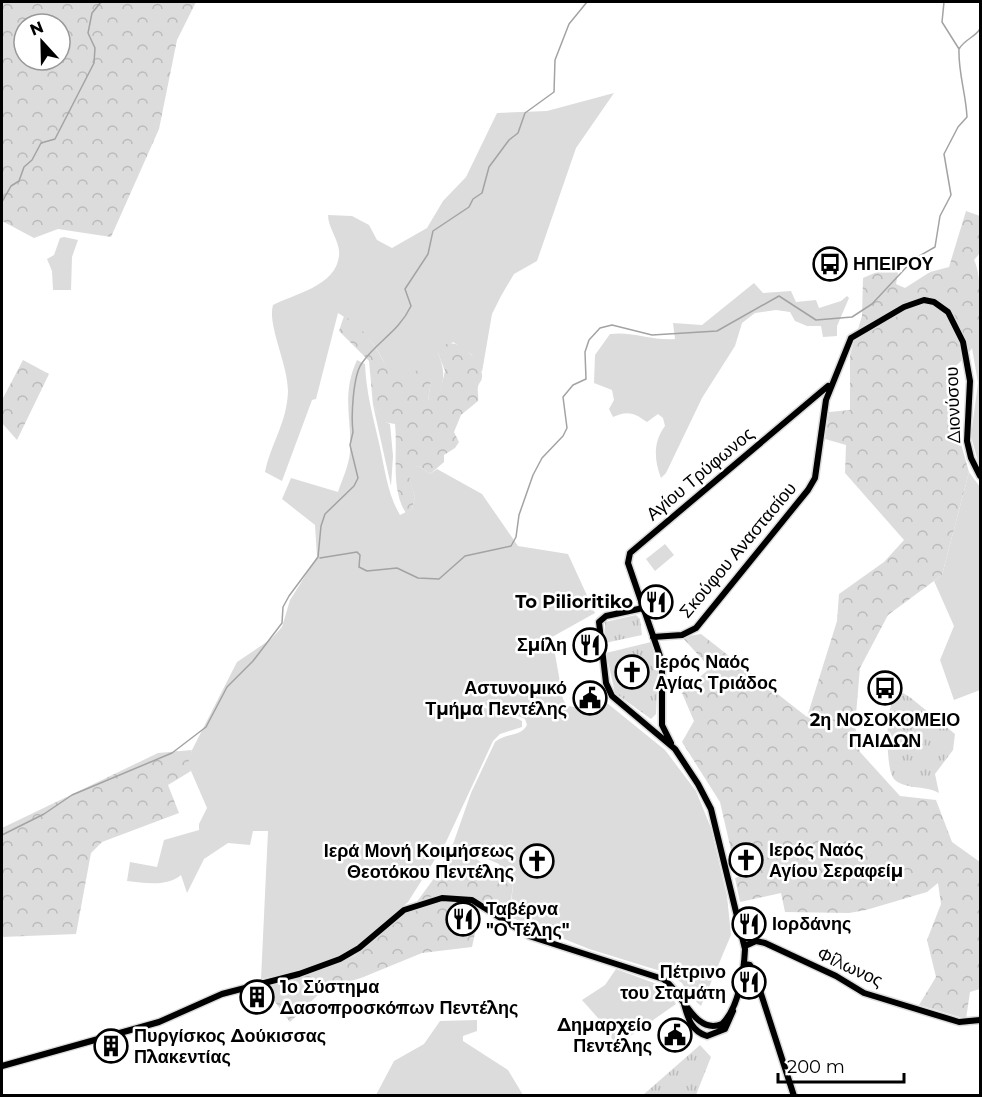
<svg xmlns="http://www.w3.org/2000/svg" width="982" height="1097" font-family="Montserrat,sans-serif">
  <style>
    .grass { fill: #dcdcdc }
    .forest { fill: url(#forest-crowns); fill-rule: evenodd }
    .park { fill: url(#park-tufts) }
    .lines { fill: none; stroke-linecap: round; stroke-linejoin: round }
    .stream { stroke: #a3a3a3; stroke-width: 1.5 }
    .major-casing { stroke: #dbdbdb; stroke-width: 9 }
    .major { stroke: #000; stroke-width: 6 }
    .labels { text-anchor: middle; stroke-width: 5; stroke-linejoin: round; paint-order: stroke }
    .poi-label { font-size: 18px; font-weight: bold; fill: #000; stroke: #fff; text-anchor: start }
    .street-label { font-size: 18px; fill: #000; stroke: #fff }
  </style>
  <defs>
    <pattern id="forest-crowns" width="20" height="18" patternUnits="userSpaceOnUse" patternTransform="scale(1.5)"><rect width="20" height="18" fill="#dcdcdc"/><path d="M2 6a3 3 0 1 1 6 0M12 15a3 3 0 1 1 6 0" fill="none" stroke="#bbb"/></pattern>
    <pattern id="park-tufts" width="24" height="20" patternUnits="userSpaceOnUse" patternTransform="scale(1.5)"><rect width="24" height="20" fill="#dcdcdc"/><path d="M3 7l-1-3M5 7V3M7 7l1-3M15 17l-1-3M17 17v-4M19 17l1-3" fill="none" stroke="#bbb"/></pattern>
  </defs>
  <rect width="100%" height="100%" fill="#fff"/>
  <path class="grass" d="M614,93L576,148L537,261L514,274L501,296L492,314L482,372L471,354L453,342L438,353C444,368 445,376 440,393L428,400L431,381L398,376L388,371C378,346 361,326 338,313L316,399L312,400L282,481L265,472C271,443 287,423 288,391C288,364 267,325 273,305C294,294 336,286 339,256C341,242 328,229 328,215L352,216L369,225L377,240L392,248L427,228L443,201L466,177L497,113L547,111Z
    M64,237L78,240L72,257L71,290H53L52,271L47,259L54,255L60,238Z
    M754,283L763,293L791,291L796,302L816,300L819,308L841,301L847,296L849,298L837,326V336L823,337L821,326H807L795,321L790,312L776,310L755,313L742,323L735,346L702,398L666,473L661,478C654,460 653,442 665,426L663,418L658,414L647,422C635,413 627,410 613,417L609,409L614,400L612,390L594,383L595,355L610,334C632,331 653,341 675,339L673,323L702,325Z
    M980,312V469L971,436L978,383L972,348Z
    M357,360L365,364C366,392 373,416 379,443C385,469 387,493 400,515L412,509L415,497L406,468L419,466L430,474L437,469L482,494L518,546L568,554L595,613L552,637L563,699L567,706L591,709L602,699L665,750L696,791L711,828L727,896L731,935L701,1006L689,995L682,983L667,973L589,949L510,917L513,884L507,881L499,864L453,844L471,793L495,742C505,733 521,737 527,725L525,719C512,712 495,713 483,703L488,701L480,703L485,708L518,719L522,721V727L500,734L493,741L446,842L408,902L352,950L295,972L261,979L268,831H253L250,845L228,843L204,859L187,893L181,875C167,887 145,883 127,881L130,862L157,867L164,840L199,830V824L207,808L191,771L186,767L192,750L237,662L271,639L282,627L290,600L317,557L315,525L282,499L291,478L338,492C342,480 349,465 350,452C352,418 341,395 357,360Z
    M373,405L383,421L390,424L393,456L391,486Z
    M969,472L980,487V690L954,700L940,660L954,626L934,581L942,575Z
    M665,544L674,555L655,571L646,559Z
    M616,969L665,987L676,1004L616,1046L605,1026L582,1000L605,985Z
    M477,1020V1031L463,1036V1041L508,1070L523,1095H376L394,1061L424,1044L440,1021Z"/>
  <path class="forest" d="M2,2H196L177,40L159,129L111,237L58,229L34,238L2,221ZM24,24H60V60H24Z
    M966,211L980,216V253L974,260C982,274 982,326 975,343C971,352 961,361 954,368L959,437L969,472L942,575L888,615L860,668L855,726L860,752L900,796L936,800L952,842L980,862V989L970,992L966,1019L919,1005L936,977L927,940L941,904L938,883L927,892L866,910L849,913L785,912L781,893L740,902L735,878L758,870L760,858L755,847L744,845L731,850L720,802L682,742L694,721L682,693L710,668L682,637L701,634L807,717L837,621L839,594L884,562L904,540L845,473L846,445L825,439L829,412L850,410V355L862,316L863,278L900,262L896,284L905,288L930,272L949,267Z
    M344,316C365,328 378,350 389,371L405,377L410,372L419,370L428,375L431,381L428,400L440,392L445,371L438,353C448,328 480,357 482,374C483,381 479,382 478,387C477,392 479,396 478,401L461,415L454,432L459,442L455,448L444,455V462L430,474L419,466L407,469L415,497L412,509L406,513C390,489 398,452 395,424L383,422L373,405L369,361L339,331Z
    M23,360L49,374L17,440L2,423V400Z
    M192,750L187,767L191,771L168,785L179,813L102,842L91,853L76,934L2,937V828L158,753Z
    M453,844L496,872L501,868L507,881L513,884L509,918L504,916L500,923L480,910L472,947L422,953L361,978L324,989L290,1022L263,986L296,979L355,956L413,907L435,877Z"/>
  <path class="park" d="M636,615L640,619L642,635L605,643V622Z
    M651,642L658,669L656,714L651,719L615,693L606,653Z
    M897,693H903L911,698L955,734L953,750L935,774L939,793C926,785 905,790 894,779C885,769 885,701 897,693Z
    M700,1045L711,1057L696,1095H643Z"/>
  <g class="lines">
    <path class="stream" d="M944,2L942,22L959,49
      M2,202L11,186L19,181L24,167L32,160L41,143L55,139L94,63L95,48L88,33L92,13L101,2
      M320,558L357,552L360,555L359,567L367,571L397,568L418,578L439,579L465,556L511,546L516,537L519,515L533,475L542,458L563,436L567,428L563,397L573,385L586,379L585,352L589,340L600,328L612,325L652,335L717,331L779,296L816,320L852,317L872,304L914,259L935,247L940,216L951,195L944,154L958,127L967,117C966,94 958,72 959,49C965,39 974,38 980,29
      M2,835L44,814L72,795L172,753L206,727L227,687L253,661L282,623L283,607L289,596L318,557L321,526L325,514L354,486L358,478L350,445L353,432C351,416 353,375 362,363C377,341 398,333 411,306L405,289L428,254L433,231L469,207L473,199L482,193L489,167L509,140L518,133L525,113L554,92L555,60L569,24L587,2"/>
    <g class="major-casing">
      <path id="major" d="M653,637L682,635L696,628L808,490L815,478L826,400L851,338L904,307L924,300L934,302L948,312L963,342L970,381L967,441L971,458L980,476
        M671,743L662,725V662L628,563L630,553L828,386
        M745,946L756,941L765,943L836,976L864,993L959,1022L980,1020
        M745,964L750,965L755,975L794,1096
        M684,1004C688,1018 691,1031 707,1036L725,1029L733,1011
        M2,1066L159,1022L222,994L299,974L340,959L359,948L404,910L442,898L472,900L529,936L663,979C682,990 694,1036 722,1024C739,1008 744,971 745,949L711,809L698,784L675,749L612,696L606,683L599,622L606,616L643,608"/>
    </g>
    <use href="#major" class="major"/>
  </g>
  <defs>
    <g id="bus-ring" transform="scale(1.725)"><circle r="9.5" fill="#fff" stroke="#000" stroke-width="1.5"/><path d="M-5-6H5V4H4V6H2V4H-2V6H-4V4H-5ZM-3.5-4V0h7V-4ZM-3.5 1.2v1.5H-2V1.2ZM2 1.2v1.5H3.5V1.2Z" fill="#000"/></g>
    <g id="restaurant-ring" transform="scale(1.725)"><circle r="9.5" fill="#fff" stroke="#000" stroke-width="1.5"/><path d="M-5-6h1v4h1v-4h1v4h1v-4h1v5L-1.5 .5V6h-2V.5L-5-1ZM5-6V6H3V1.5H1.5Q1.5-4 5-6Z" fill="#000"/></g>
    <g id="church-ring" transform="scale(1.725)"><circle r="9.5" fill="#fff" stroke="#000" stroke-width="1.5"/><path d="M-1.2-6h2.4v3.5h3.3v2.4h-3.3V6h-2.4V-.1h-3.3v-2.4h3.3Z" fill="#000"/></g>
    <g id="civic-ring" transform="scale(1.725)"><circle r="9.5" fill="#fff" stroke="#000" stroke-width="1.5"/><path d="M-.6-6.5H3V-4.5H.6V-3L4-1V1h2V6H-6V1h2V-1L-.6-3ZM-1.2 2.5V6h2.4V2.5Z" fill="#000"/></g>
    <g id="building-ring" transform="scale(1.725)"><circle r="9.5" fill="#fff" stroke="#000" stroke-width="1.5"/><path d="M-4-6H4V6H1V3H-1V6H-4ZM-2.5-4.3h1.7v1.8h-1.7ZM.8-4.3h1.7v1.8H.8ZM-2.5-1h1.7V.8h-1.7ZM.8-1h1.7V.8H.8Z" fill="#000"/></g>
  </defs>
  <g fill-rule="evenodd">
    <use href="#bus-ring" x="830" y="264"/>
    <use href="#restaurant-ring" x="656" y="602"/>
    <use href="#restaurant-ring" x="590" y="645"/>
    <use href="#church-ring" x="632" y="672"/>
    <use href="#bus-ring" x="885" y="688"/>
    <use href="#civic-ring" x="590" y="698"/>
    <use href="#church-ring" x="746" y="860"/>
    <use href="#church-ring" x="537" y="861"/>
    <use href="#restaurant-ring" x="463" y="919"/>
    <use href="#restaurant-ring" x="749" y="924"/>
    <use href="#restaurant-ring" x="749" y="982"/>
    <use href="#building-ring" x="257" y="997"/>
    <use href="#civic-ring" x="675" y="1035"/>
    <use href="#building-ring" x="111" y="1046"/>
  </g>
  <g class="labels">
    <g class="poi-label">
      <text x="853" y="270">ΗΠΕΙΡΟΥ</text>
      <text x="633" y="608" text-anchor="end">To Pilioritiko</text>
      <text x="567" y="651" text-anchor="end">Σμίλη</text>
      <text x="655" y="668">Ιερός Ναός<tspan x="655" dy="21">Αγίας Τριάδος</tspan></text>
      <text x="567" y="694" text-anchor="end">Αστυνομικό<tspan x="567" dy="21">Τμήμα Πεντέλης</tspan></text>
      <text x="885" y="726" text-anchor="middle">2η ΝΟΣΟΚΟΜΕΙΟ<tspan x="885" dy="21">ΠΑΙΔΩΝ</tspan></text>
      <text x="769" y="856">Ιερός Ναός<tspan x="769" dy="21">Αγίου Σεραφείμ</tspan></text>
      <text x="514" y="857" text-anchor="end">Ιερά Μονή Κοιμήσεως<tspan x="514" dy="21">Θεοτόκου Πεντέλης</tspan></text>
      <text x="486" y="915">Ταβέρνα<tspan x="486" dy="21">"Ο Τέλης"</tspan></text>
      <text x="772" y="930">Ιορδάνης</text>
      <text x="726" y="978" text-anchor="end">Πέτρινο<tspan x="726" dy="21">του Σταμάτη</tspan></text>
      <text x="280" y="993">1ο Σύστημα<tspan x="280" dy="21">Δασοπροσκόπων Πεντέλης</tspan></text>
      <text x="652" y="1031" text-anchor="end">Δημαρχείο<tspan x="652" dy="21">Πεντέλης</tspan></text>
      <text x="134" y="1042">Πυργίσκος Δούκισσας<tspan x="134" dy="21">Πλακεντίας</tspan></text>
    </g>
    <g class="street-label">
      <text transform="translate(953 405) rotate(-92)" y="6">Διονύσου</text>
      <text transform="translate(700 474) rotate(-40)" y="6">Αγίου Τρύφωνος</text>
      <text transform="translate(738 550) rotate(-50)" y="6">Σκούφου Αναστασίου</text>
      <text transform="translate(850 967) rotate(25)" y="6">Φίλωνος</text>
    </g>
  </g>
  <rect width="982" height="1097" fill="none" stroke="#000000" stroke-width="6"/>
  <g transform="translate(42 42) rotate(338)"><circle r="28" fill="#ffffff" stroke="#999999" stroke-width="1.5"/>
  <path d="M0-4.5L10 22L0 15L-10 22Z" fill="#000000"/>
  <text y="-9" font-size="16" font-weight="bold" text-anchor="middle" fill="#000000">N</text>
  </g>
  <path d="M778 1073v9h126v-9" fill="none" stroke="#000000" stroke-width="3"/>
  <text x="787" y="1073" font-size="18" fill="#000000" stroke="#ffffff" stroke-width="4.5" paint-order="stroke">200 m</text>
</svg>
